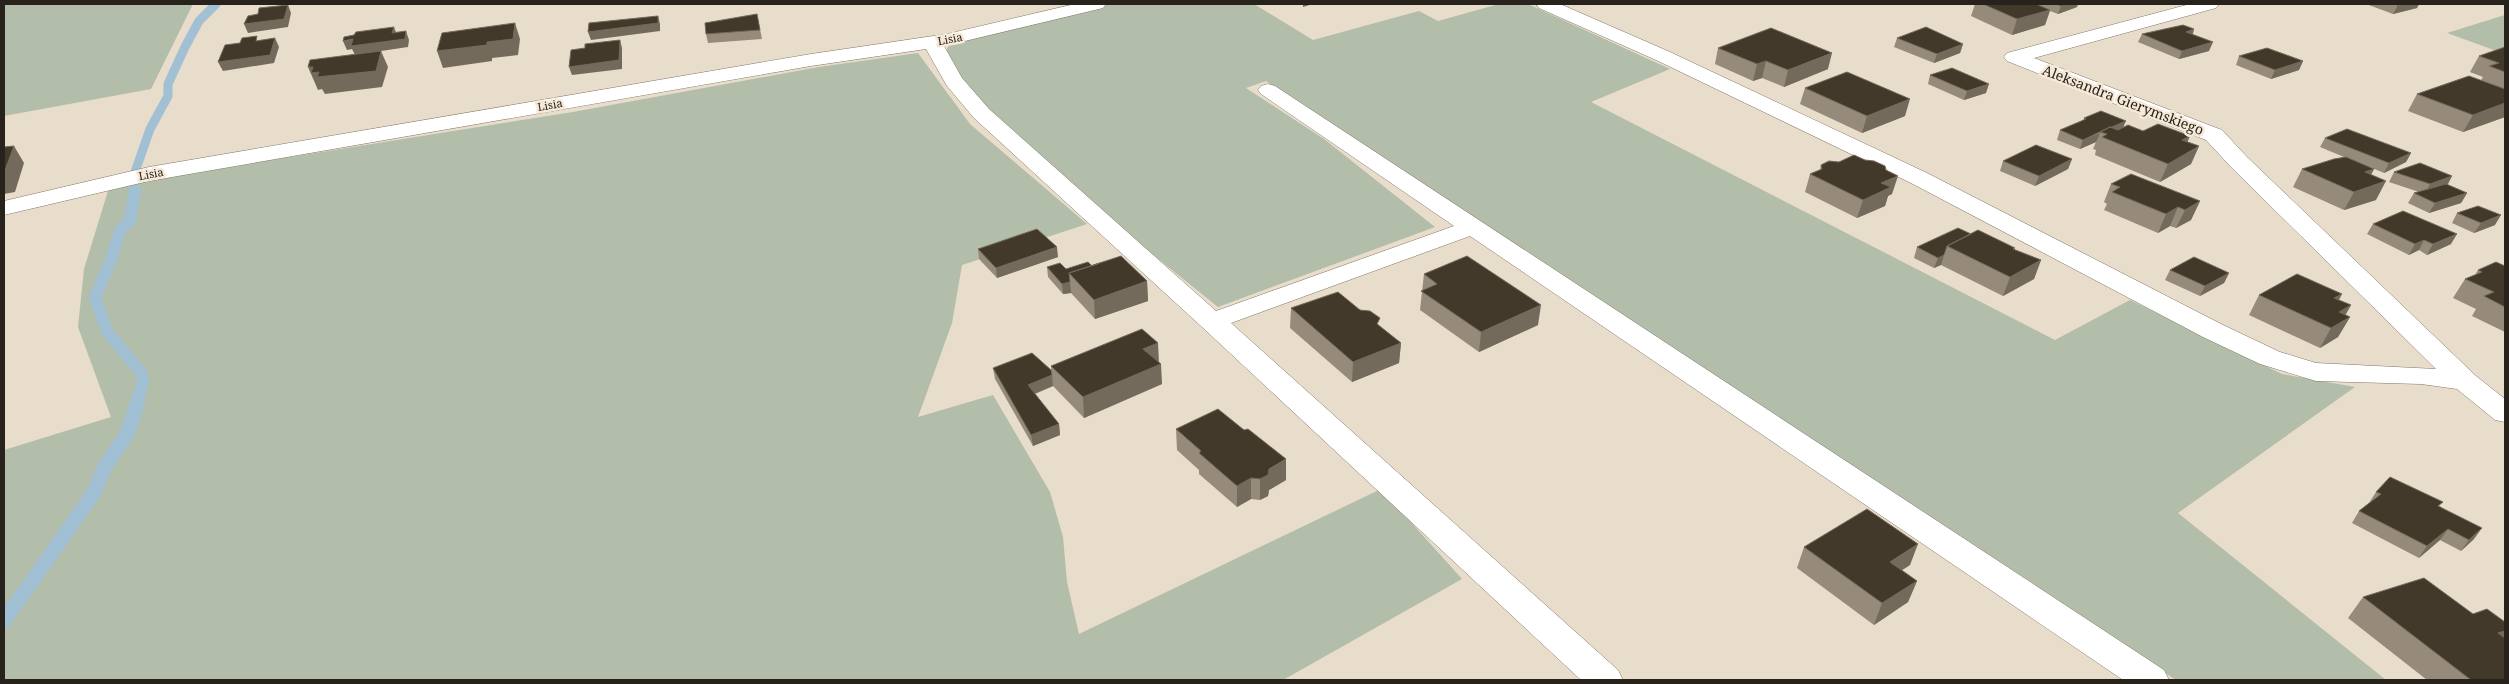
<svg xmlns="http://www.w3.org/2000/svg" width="2509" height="684" font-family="'Noto Serif',serif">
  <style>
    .green { fill: #b2bdaa }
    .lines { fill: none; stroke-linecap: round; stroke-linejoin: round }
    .stream-far2 { stroke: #a2c0d4; stroke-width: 9 }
    .stream-far1 { stroke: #a2c0d4; stroke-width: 12 }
    .stream { stroke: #a2c0d4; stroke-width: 15 }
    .minor-casing { stroke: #827768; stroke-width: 1 }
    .minor { fill: #fff; fill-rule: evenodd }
    .wall { fill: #968a7b }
    .shaded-wall { fill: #746a5b }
    .building { fill: #43392b; stroke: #746a5b }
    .labels { text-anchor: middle; stroke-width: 5; stroke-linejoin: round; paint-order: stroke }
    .far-street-label { font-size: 11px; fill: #27231c; stroke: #f6e9d8 }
    .street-label { font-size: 14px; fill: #27231c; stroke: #f6e9d8 }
  </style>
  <rect width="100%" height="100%" fill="#e8dccb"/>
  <path class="green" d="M4,4H193L151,89L4,116Z
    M1107,4H1254L1313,40L1419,11L1438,21L1499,4H1528L1670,69L1591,102L2055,340L2130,300L2282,374L2355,387L2178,513L2386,680H2176L1668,349L1266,81L1246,88L1324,139L1435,227L1218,307L1095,208L972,98L946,51L949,45L960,40Z
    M2505,15V54L2447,33Z
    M918,53L970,124L1087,224L962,265L952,323L918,417L993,395L1050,492L1063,537L1067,582L1079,634L1381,489L1462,579L1283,680H4V450L111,417L78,327L84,269L108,191L164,177L573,112L819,67Z"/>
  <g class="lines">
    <path class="stream-far2" d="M135,172L150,129L168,96V84L185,47L199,21L216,4"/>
    <path class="stream-far1" d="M135,189L130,221L120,230L110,263L95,297L107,331L142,374L143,382L137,402"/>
    <path class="stream" d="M4,621L93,494L106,465L128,433L138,400"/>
    <g class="minor-casing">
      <path id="minor" d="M1075,4H1106L1103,8L944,46L962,78L989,109L1216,311L1454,226L1261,94L1258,90L1261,86L1268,84L1275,86L2164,670L2169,680H2123L1470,236L1231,323L1618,670L1623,680H1581L1202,327L974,118L947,86L926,49L811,66L149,181L4,215V201L149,167L811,54L947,34Z
        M1536,4H1560L1670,52L1927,173L2223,325L2280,352L2316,363L2436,369L2231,167L2206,140L2007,61L2004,57L2007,53L2190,4H2219L2216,8L2034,58L2222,130L2247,157L2476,376L2505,399V422L2495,420L2457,389L2421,384L2316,381L2260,364L2203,337L1911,183L1656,60L1539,8Z"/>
    </g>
    <use href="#minor" class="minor"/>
  </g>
  <path class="wall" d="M1975,4H2078L2077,7L2058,14L2050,11L2045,25L2012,35L1971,16Z
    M2366,4H2419L2417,8L2393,14Z
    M757,14L762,39L708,43L706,34Z
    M2194,29L2193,34L2209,51L2179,59L2138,42L2142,34Z
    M1897,38L1963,44L1960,53L1934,63L1894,47Z
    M2505,47V117L2463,132L2408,111L2417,94L2481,80L2483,77L2470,72L2479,56Z
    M1718,48L1828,69L1784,87L1762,78L1753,81L1715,64Z
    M2239,56L2303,61L2299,70L2271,79L2236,65Z
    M1930,75L1986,93L1964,100L1928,84Z
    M1805,88L1905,116L1862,133L1800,104Z
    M2084,118L2143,131L2190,136L2187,142L2199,146L2191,164L2160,182L2095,155L2096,150L2093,149L2096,142L2080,149L2057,140L2060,130L2083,121Z
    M2325,138L2411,153L2406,162L2384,173L2365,165L2374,169L2371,175L2376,200L2344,210L2293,187L2302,169L2344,157L2320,147Z
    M2072,159L2068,169L2035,186L2000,171L2003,161Z
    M1821,165L1886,170L1892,194L1888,196L1885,206L1857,218L1805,192L1810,174L1820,170Z
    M2394,172L2452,176L2447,184L2467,193L2461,203L2429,213L2408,203L2414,193L2419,192L2389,182Z
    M2111,184L2200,201L2191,220L2176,228L2170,226L2158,233L2104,210L2107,204L2104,202Z
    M2457,213L2495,225L2474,233L2452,223Z
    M2373,224L2451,244L2427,255L2419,250L2409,255L2367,234Z
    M1971,234L2041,260L2034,279L2003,296L1941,265L1934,268L1914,258L1917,247Z
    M978,249L1058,257L997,278L979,259Z
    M1092,266L1147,281L1148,301L1095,319L1071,293L1063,294L1048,277L1047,267L1066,269Z
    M2505,266V332L2472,316L2476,309L2453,298L2465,279L2475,275L2478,270Z
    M2170,270L2229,273L2224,283L2200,296L2165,280Z
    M1424,274L1538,325L1479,352L1420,310Z
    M2342,294L2339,300L2351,305L2345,315L2350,317L2338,337L2320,348L2249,315L2259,295Z
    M1291,308L1360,310L1401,343L1399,363L1352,382L1290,328Z
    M1159,363L1162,384L1084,418L1053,386L1035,394L1059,424L1060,435L1033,446L995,379L993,368L1051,370V366Z
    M1176,429L1286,480L1269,490L1268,496L1260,500L1251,499L1237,507L1199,474V470L1177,450Z
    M2376,492L2440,506L2474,539L2461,551L2440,540L2419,558L2352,523L2359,511L2369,503Z
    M1804,547L1910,565L1902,570L1917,581L1908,602L1874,625L1797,568Z
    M2363,597L2473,614L2505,680H2427L2348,618Z"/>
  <path class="shaded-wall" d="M1303,4H1313L1303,7Z
    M2066,4H2078L2077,7L2058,14L2061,6Z
    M2404,4H2419L2417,8L2393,14L2398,5Z
    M288,5L291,13L288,27L248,33L244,24Z
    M2050,10L2045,25L2012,35L2017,19Z
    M658,16L660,24V31L591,40L588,32Z
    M515,23L520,39L518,55L492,58V61L443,68L437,51L487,42Z
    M394,27L397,35L406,31L409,40L408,47L381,51L388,67L382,87L325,94L322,89L318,90L308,67L355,55L352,49L347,50L343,41L392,33Z
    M2194,29L2191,38L2186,32Z
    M275,38L279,47L274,63L223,71L218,62Z
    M620,40L622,48V69L572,75L569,67Z
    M2213,42L2209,51L2179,59L2182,51Z
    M1963,44L1960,53L1934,63L1937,54Z
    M1832,53L1828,69L1784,87L1788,70Z
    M1766,61L1762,78L1753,81L1757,64Z
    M2303,61L2299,70L2271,79L2275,70Z
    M1989,84L1986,93L1964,100L1967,91Z
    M1910,99L1905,116L1862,133L1867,116Z
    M2505,103V117L2463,132L2473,115Z
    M2126,121L2122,130L2107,134L2101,132Z
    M2100,133L2096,142L2080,149L2083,140Z
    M2190,136L2182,154V140Z
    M14,146L24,163L15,192L4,194V173Z
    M2199,146L2191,164L2160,182L2168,164Z
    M2411,153L2406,162L2384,173L2389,163Z
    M2072,159L2068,169L2035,186L2039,176Z
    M2374,169L2364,187L2365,172Z
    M1898,176L1892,194L1888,196L1885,206L1857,218L1863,200L1881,183Z
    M2452,176L2447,186L2425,194L2430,184Z
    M2386,181L2376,200L2344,210L2354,192Z
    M2467,193L2461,203L2429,213L2435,203Z
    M2200,201L2191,220L2176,228L2185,210Z
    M2178,207L2170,226L2158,233L2166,214Z
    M2501,215L2495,225L2474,233L2481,223Z
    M2457,234L2451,244L2427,255L2433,244Z
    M2424,240L2419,250L2409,255L2415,244Z
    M1057,247L1058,257L997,278L996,268Z
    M1944,255L1941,265L1934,268L1938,258Z
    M2041,260L2034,279L2003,296L2010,277Z
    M2229,273L2224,283L2200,296L2205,286Z
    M1147,281L1148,301L1095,319L1094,300Z
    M1070,282L1071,293L1063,294L1062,284Z
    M2342,294L2331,313L2334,298Z
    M1541,305L1538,325L1479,352L1481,332Z
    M2351,305L2341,323L2350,317L2338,337L2320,348L2331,328L2339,312Z
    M1158,343L1159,363L1143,349Z
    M1401,343L1399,363L1352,382L1353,362Z
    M1161,364L1162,384L1084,418L1083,397Z
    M1052,375L1053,386L1029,396L1028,385Z
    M1059,424L1060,435L1033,446L1031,435Z
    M1286,459V480L1269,490L1268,496L1260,500V479L1269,469Z
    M1251,478V499L1237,507V486Z
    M2482,528L2474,539L2461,551L2469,540Z
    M2448,529L2440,540L2419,558L2427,546Z
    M1918,544L1910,565L1882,583L1890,562Z
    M1917,581L1908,602L1874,625L1882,603Z
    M2505,631V640L2498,633Z"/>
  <path class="building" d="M1983,4H2036L2050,10L2017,19Z
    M2056,4H2066L2061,6Z
    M2393,4H2404L2398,5Z
    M288,5L284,19L244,24L248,16L258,14L259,8Z
    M757,14L760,30L706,34L705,23Z
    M658,16V23L588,32L589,23Z
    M515,23L513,39L487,42V45L437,51L442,33Z
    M2183,25L2194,29L2186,32L2213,42L2182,51L2142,34Z
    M394,27L392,33L406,31L405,39L351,46L353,39L343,41L344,37L354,35L356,32Z
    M1926,27L1963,44L1937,54L1897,38Z
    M1771,28L1832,53L1788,70L1766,61L1757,64L1718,48Z
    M257,36L256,41L275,38L270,55L218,62L225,45L240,43L242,38Z
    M620,40L619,60L569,67L571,50L585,48V44Z
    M2505,47V72L2489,66L2499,63L2479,56Z
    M2267,48L2303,61L2275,70L2239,56Z
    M381,51L376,71L317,77L319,72L311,73L313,67H308L310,60Z
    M1952,68L1989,84L1967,91L1930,75Z
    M1847,72L1910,99L1867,116L1805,88Z
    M2469,76L2505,89V103L2473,115L2417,94Z
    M2101,111L2126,121L2112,127H2110L2083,140L2060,130L2086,119L2084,118Z
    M2158,124L2190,136L2182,140L2199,146L2168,164L2102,137L2107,134L2100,132L2110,127L2118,130L2128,125L2143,131Z
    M2347,129L2411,153L2389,163L2325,138Z
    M2036,145L2072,159L2039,176L2003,161Z
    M14,146L4,173V147Z
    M1854,155L1865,160L1874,161L1885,166L1886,170L1898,176L1881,183L1891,187L1863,200L1810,174L1822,169L1821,165L1829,161L1839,162Z
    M2346,157L2374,169L2365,172L2386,181L2354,192L2302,169L2334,159Z
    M2420,163L2452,176L2430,184L2394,172Z
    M2131,174L2200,201L2185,210L2178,207L2166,214L2112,192L2120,187L2111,184Z
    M2446,184L2467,193L2435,203L2414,193Z
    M2478,206L2501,215L2481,223L2457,213Z
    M2403,211L2457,234L2433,244L2424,240L2415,244L2373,224Z
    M1958,228L1971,234L1947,246L1944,255L1938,258L1917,247Z
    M1037,229L1057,247L996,268L978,249Z
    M1978,230L2015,248L2013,249L2041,260L2010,277L1947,246Z
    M1121,256L1147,281L1094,300L1069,273Z
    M1467,256L1541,305L1481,332L1421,291L1437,284L1424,274Z
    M2194,257L2229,273L2205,286L2170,270Z
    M1088,262L1092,266L1100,263L1069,273L1070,282L1062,284L1047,267L1060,263L1066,269Z
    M2496,262L2505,266V307L2484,296L2494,292L2465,279L2482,272L2478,270Z
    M2297,274L2342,294L2334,298L2351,305L2339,312L2350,317L2331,328L2259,295Z
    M1338,292L1360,310L1370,311L1380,318L1377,324L1401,343L1353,362L1291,308Z
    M1142,329L1158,343L1143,349L1161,364L1083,397L1051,366Z
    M1032,353L1051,370L1052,375L1028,385L1059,424L1031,435L993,368Z
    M1218,409L1244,430L1248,429L1286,459L1269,469L1268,475L1260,479L1251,478L1237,486L1199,453L1201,451L1176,429Z
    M2390,477L2443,502L2438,506L2482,528L2469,540L2448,529L2427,546L2359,511L2381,494L2376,492Z
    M1867,509L1918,544L1890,562L1917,581L1882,603L1804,547Z
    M2424,578L2473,614L2487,609L2505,622V631L2498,633L2505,638V680H2471L2363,597Z"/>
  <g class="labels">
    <g class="far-street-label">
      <text transform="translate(950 39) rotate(-11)" y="4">Lisia</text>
      <text transform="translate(550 105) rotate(-10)" y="4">Lisia</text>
      <text transform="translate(151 174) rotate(-11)" y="4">Lisia</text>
    </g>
    <g class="street-label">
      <text transform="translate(2123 100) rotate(21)" y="5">Aleksandra Gierymskiego</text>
    </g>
  </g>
  <rect width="2509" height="684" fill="none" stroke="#27231c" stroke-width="10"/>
</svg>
